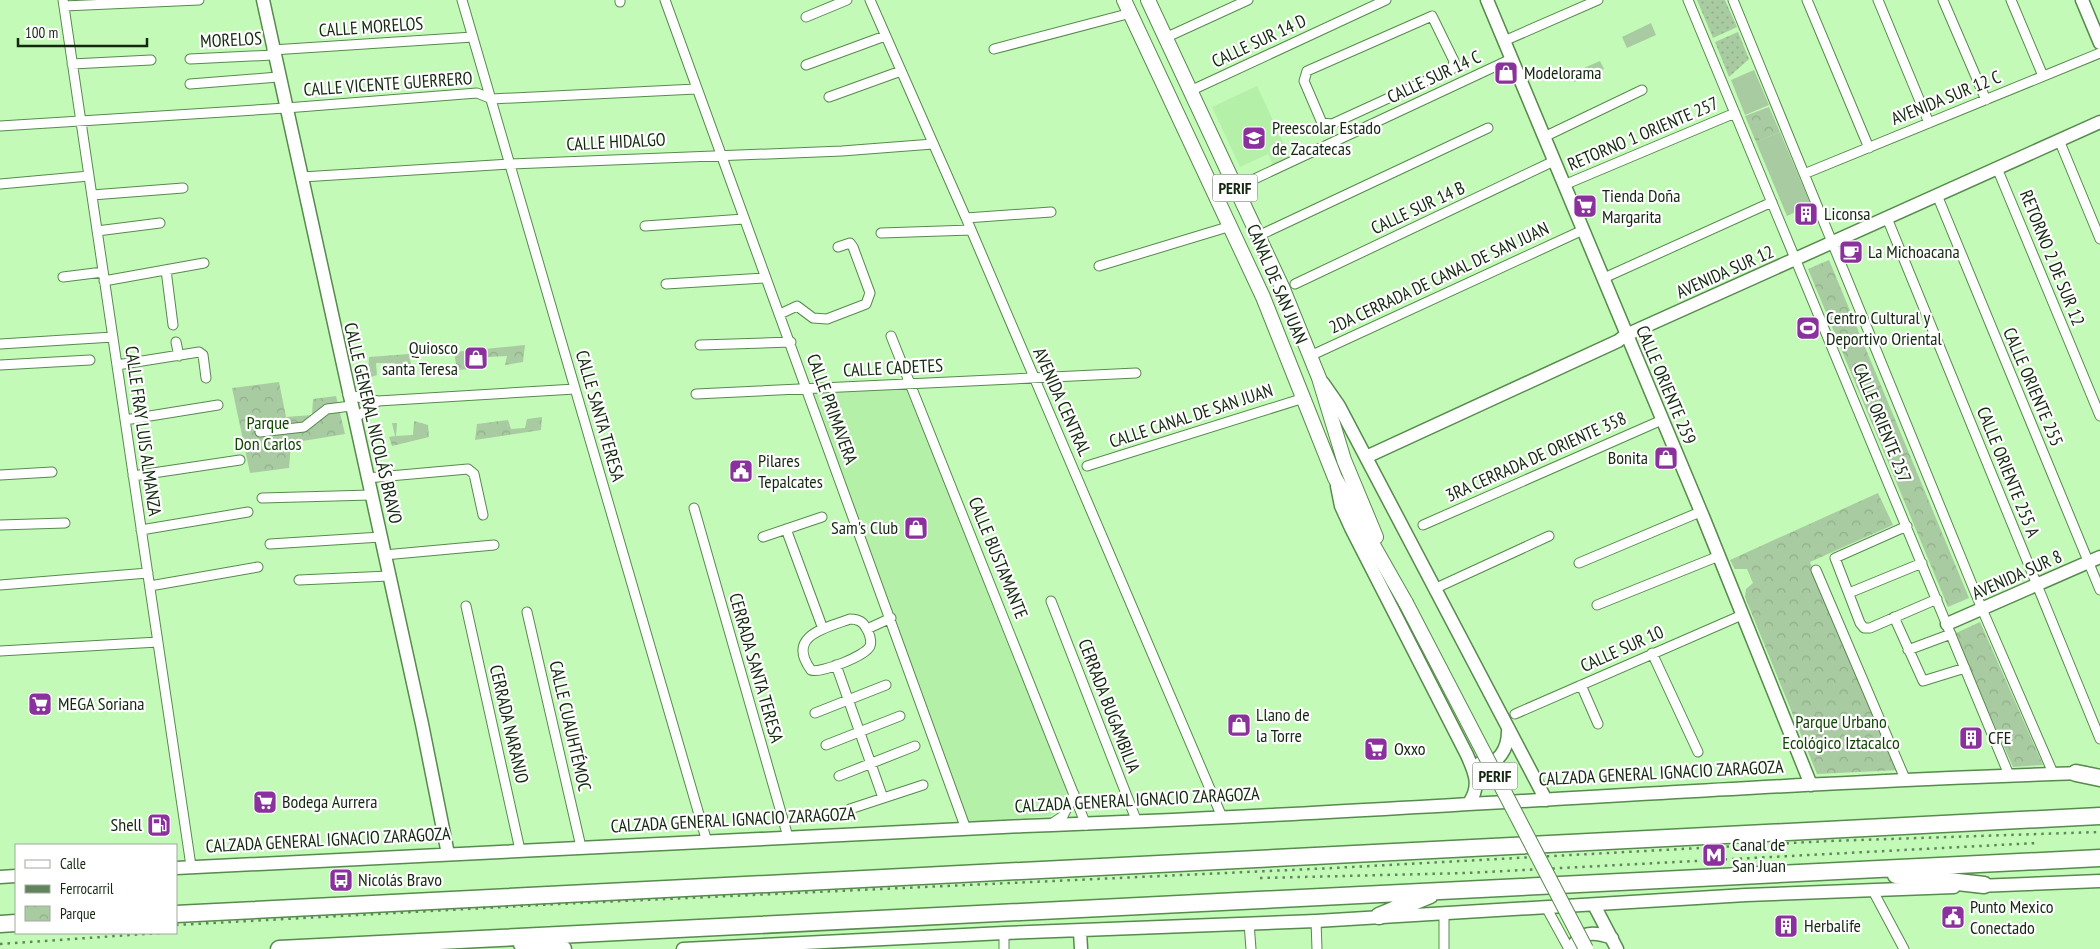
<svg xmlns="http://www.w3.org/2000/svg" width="2100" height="949" font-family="'PT Sans Narrow',sans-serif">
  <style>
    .built { fill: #b4f0a8 }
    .park { fill: url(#park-crowns) }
    .garden { fill: url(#garden-dots) }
    .pitch { fill: #a9cba1 }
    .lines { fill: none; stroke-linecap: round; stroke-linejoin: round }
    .street-casing { stroke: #578a4d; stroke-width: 11 }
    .secondary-casing { stroke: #578a4d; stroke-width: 15 }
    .primary-casing { stroke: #578a4d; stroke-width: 16 }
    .highway-casing { stroke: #578a4d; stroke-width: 19 }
    .street { stroke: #fff; stroke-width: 9 }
    .secondary { stroke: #fff; stroke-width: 12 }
    .primary { stroke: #fff; stroke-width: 14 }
    .highway { stroke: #fff; stroke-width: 16 }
    .rail { stroke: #61855a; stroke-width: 2.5; stroke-dasharray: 2.5 5; stroke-linecap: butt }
    .primary-bridge-casing { stroke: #578a4d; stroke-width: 16; stroke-linecap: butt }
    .primary-bridge { stroke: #fff; stroke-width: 14 }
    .labels { text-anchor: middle; stroke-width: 4.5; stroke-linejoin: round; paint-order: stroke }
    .shield { fill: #fff; stroke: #5a6857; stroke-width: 1 }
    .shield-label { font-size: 16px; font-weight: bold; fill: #13280f }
    .street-label { font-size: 18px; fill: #13280f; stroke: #fff }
    .poi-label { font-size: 18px; fill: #13280f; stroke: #fff; text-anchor: start }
    .park-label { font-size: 18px; fill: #0f4700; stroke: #fff }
  </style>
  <defs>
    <pattern id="park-crowns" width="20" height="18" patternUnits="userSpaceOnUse" patternTransform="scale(1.25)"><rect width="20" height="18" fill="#a9cba1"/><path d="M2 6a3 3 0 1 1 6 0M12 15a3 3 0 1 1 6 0" fill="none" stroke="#91ae89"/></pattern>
    <pattern id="garden-dots" width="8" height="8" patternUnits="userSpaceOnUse" patternTransform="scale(1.25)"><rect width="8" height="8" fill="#a9cba1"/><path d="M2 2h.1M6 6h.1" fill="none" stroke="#91ae89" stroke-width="1.8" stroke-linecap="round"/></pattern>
  </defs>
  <rect width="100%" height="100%" fill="#c3fab8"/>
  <path class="built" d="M1257,86L1290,157L1273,165L1268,154L1240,167L1212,107Z
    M910,389L1067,785V797L1061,809L1050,816L969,822L812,393Z"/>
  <path class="park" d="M1769,107L1780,132L1756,142L1745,116Z
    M1829,260L1969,598L1948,607L1808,269Z
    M525,345L523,362L505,365L507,356L488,357L485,368L457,370L454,352Z
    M409,354L412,368L393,372L395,363H376L377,375L368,378L369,357Z
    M279,382L286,417L312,415L313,399L336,396L345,434L291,443L289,468L250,473L232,388Z
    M542,417L541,430L475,440L477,424L508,420L511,429L525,428L527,419Z
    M414,421L428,425L429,437L392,446L389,437L395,436L392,423H397L396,436L413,435Z
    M1878,493L1893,525L1810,562L1899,770L1817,774L1745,597L1746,589L1753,583L1747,569H1735L1730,560Z
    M1980,622L2043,765L2013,767L1954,634Z"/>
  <path class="garden" d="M1697,0H1725L1737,27L1713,38Z
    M1738,32L1749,59L1729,77L1715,42Z"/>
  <path class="pitch" d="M1651,23L1656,35L1627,48L1622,37Z
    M1600,61L1604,69L1574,82L1570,74Z
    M1754,70L1769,105L1745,115L1731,80Z
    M1780,132L1811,205L1787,216L1756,142Z"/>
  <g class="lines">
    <g class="street-casing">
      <path id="street" d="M63,0L191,866
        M462,0L707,842
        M620,0V2
        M665,0L966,829
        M870,0L966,218L1222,817
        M1688,0L2009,775
        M1733,0L1982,609L2053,773
        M1807,0L1869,148
        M1878,0L1929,123
        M1943,0L1986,100
        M2011,0L2043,76
        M64,6L199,0
        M1432,16L1454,61L1452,69L1332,124L1322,123L1304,81L1307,71Z
        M806,17L847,0
        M1165,38L1248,0
        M1504,41L1598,0
        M994,49L1131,13
        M272,50L473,37
        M190,59L273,55
        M72,64L151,60
        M806,65L885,36
        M190,84L278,77
        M1190,91L1386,0
        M829,97L901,71
        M0,126L286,108L477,93L492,99L696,89
        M1544,137L1642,90
        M2059,140L2100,239
        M1997,168L2100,416
        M1804,174L2100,53
        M302,177L511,164L842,151L933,144
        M0,184L89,176
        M1564,185L1735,113
        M1235,188L1511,59
        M92,195L183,188
        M1937,195L2100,590
        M966,218L1051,212
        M1887,218L2100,739
        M645,226L744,219
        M97,231L160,223
        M881,233L971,230
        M1258,236L1488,128
        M1099,266L1231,226
        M166,270L173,325
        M63,277L103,272
        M1604,278L1772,202
        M104,281L204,263
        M666,284L765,278
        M1295,284L1554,161
        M780,314L797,306L813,318L827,319L866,304L870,293L853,247L850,243L838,247
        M891,336L1086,825
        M176,342L179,356
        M0,344L113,337
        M700,345L791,342
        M1310,356L1583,230
        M0,365L90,360
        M117,365L199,352L203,355L206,378
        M696,394L1136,373
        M348,395L378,401L575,389
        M354,419L378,401
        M125,420L218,405
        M260,432L304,427L327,409L351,406
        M1087,466L1304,398
        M0,475L52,472
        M133,476L240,460
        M367,478L468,469L474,474L483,515
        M262,498L371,495
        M694,508L788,837
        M0,525L65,523
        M1423,525L1662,420
        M1907,526L1835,558L1860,623L1864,628H1870L1937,599
        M786,529L823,629
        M141,530L248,512
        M763,537L822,517
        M270,544L381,537
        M384,555L494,545
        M1579,563L1700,512
        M1816,570L1906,781
        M299,580L389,576
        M0,585L148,573
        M150,586L258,567
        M1434,589L1549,536
        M1849,593L1922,563
        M1051,601L1137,822
        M1597,605L1719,556
        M466,606L520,850
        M527,612L581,847
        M1894,617L1923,681L1965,668
        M850,619C857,619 863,621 866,628C869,632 872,641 870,646C866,656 819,674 811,670C786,636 825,628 850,619Z
        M867,629L891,618
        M1908,650L1951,634
        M0,651L158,642
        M1652,653L1698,752
        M836,665L883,798
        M1581,685L1598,724
        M815,713L886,685
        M1515,714L1742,615
        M826,745L900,716
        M839,776L915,746
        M850,809L923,785
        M1051,824L1063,816L1074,794
        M1873,891L1904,949
        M1546,907L1569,949
        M1444,914V949
        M1316,921L1317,949
        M1249,923L1251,949
        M1004,933V949"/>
    </g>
    <g class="secondary-casing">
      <path id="secondary" d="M263,0L422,724L448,854
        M1487,0L1704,519L1811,785
        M2082,0L2100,43
        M1323,383L1339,406L1546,800
        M1366,457L1618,341L1626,335L2100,122
        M1337,486L1341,506L1351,528L1467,755C1475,773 1481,786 1469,803
        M1947,624L2100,557
        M1480,763C1499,766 1508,748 1508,731
        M176,868L1024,826C1378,814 1731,784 2085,773
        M0,877L16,876
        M1977,886L2100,881
        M1594,905L1617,949
        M1080,931L1081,949
        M683,949L1004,933L1316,921L1746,895L1954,887
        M1572,949C1579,930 1596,932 1612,938"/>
    </g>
    <g class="primary-casing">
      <path id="primary" d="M1124,0L1263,297L1335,478L1406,603
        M1148,0L1283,289L1319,378L1344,460L1376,537"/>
    </g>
    <g class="highway-casing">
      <path id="highway" d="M2076,773L2100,778
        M1896,875L1984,885
        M176,914L2100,816
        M1379,916L1430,895
        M0,924L16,923
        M522,944L563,949
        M279,949L2100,858"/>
    </g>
    <use href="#street" class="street"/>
    <use href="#secondary" class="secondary"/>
    <use href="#primary" class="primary"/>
    <use href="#highway" class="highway"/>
    <path class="rail" d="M1260,878L1467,873L2037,843
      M176,925L558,904L1333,868L1828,841L2100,832
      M0,944L160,933"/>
    <g class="primary-bridge-casing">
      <path id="primary-bridge" d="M1406,603L1586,949"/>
    </g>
    <use href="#primary-bridge" class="primary-bridge"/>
  </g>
  <defs>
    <g id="shop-square" transform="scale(1.25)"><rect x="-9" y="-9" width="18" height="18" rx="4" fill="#8a319d" stroke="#fff"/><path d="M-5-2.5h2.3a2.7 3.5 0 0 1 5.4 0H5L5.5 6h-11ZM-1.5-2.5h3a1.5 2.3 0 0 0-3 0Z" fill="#fff"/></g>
    <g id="school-square" transform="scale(1.25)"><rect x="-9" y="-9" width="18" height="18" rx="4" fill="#8a319d" stroke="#fff"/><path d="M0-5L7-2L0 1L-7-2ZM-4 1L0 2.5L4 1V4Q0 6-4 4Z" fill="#fff"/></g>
    <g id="supermarket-square" transform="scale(1.25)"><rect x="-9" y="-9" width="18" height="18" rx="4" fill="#8a319d" stroke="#fff"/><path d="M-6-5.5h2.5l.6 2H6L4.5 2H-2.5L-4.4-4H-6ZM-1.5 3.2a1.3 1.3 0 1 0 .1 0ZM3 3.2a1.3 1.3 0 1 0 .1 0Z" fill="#fff"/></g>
    <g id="building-square" transform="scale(1.25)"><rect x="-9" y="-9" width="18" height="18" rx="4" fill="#8a319d" stroke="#fff"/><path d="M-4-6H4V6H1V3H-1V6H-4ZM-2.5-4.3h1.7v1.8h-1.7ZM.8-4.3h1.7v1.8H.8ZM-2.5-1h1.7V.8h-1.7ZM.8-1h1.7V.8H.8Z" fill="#fff"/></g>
    <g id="cafe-square" transform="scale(1.25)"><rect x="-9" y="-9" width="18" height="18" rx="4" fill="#8a319d" stroke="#fff"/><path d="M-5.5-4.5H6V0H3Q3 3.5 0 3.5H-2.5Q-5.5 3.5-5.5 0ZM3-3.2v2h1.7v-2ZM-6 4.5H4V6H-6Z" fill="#fff"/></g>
    <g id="stadium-square" transform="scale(1.25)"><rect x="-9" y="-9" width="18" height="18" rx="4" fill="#8a319d" stroke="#fff"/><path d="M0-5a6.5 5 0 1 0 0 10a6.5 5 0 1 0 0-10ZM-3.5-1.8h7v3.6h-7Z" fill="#fff"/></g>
    <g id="civic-square" transform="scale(1.25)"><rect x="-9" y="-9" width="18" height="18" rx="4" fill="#8a319d" stroke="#fff"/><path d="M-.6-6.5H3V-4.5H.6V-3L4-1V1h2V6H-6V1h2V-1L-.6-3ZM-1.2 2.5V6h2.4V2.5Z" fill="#fff"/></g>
    <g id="fuel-square" transform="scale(1.25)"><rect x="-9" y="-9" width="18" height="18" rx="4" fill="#8a319d" stroke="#fff"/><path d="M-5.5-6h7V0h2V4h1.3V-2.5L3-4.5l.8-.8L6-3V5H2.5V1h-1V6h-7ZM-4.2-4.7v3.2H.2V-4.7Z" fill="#fff"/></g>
    <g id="metro-square" transform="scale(1.25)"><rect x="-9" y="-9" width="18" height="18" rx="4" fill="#8a319d" stroke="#fff"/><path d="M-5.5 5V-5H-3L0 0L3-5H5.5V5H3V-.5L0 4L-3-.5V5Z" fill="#fff"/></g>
    <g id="bus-square" transform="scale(1.25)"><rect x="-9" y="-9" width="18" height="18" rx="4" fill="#8a319d" stroke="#fff"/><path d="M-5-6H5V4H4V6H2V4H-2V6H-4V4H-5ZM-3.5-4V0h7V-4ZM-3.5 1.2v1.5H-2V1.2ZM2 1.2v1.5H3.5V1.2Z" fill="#fff"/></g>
  </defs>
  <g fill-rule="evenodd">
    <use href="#shop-square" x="1506" y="73"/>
    <use href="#school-square" x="1254" y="138"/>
    <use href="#supermarket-square" x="1585" y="206"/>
    <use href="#building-square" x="1806" y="214"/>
    <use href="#cafe-square" x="1851" y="252"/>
    <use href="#stadium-square" x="1808" y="328"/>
    <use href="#shop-square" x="476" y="358"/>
    <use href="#shop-square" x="1666" y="458"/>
    <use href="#civic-square" x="741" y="471"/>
    <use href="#shop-square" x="916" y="528"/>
    <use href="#supermarket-square" x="40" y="704"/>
    <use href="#shop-square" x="1239" y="725"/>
    <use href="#building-square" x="1971" y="738"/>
    <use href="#supermarket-square" x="1376" y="749"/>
    <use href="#supermarket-square" x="265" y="802"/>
    <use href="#fuel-square" x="159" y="825"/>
    <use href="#metro-square" x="1714" y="855"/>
    <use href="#bus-square" x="341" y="880"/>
    <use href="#civic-square" x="1953" y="917"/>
    <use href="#building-square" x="1786" y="926"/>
  </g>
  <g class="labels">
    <g class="shield">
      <rect x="1212.5" y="174.5" width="45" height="27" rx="4"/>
      <rect x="1472.5" y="762.5" width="45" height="27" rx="4"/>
    </g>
    <g class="shield-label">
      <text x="1235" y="194">PERIF</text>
      <text x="1495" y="782">PERIF</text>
    </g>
    <g class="street-label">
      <text transform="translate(371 27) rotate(-4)" y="6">CALLE MORELOS</text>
      <text transform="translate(231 40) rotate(-3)" y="6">MORELOS</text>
      <text transform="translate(1259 41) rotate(-25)" y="6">CALLE SUR 14 D</text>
      <text transform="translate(1434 77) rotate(-25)" y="6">CALLE SUR 14 C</text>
      <text transform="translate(388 84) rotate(-4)" y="6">CALLE VICENTE GUERRERO</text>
      <text transform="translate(1946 98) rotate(-22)" y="6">AVENIDA SUR 12 C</text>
      <text transform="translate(1643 134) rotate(-23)" y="6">RETORNO 1 ORIENTE 257</text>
      <text transform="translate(616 142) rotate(-3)" y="6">CALLE HIDALGO</text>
      <text transform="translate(1418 208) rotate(-25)" y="6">CALLE SUR 14 B</text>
      <text transform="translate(2052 258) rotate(68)" y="6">RETORNO 2 DE SUR 12</text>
      <text transform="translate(1725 272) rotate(-24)" y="6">AVENIDA SUR 12</text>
      <text transform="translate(1439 278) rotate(-25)" y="6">2DA CERRADA DE CANAL DE SAN JUAN</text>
      <text transform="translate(1277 284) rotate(67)" y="6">CANAL DE SAN JUAN</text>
      <text transform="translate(893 368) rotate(-3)" y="6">CALLE CADETES</text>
      <text transform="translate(1666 385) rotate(67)" y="6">CALLE ORIENTE 259</text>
      <text transform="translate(2033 387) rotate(67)" y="6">CALLE ORIENTE 255</text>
      <text transform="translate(1062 402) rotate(66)" y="6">AVENIDA CENTRAL</text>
      <text transform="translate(832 409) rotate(70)" y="6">CALLE PRIMAVERA</text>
      <text transform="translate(600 416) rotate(74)" y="6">CALLE SANTA TERESA</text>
      <text transform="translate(1191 416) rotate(-18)" y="6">CALLE CANAL DE SAN JUAN</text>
      <text transform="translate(373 423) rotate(77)" y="6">CALLE GENERAL NICOLÁS BRAVO</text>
      <text transform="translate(1882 423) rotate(68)" y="6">CALLE ORIENTE 257</text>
      <text transform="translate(143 431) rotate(82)" y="6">CALLE FRAY LUIS ALMANZA</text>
      <text transform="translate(1536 457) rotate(-24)" y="6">3RA CERRADA DE ORIENTE 358</text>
      <text transform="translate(2008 472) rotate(68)" y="6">CALLE ORIENTE 255 A</text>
      <text transform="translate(998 558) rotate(68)" y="6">CALLE BUSTAMANTE</text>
      <text transform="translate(2017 575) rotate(-24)" y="6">AVENIDA SUR 8</text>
      <text transform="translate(1622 649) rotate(-24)" y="6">CALLE SUR 10</text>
      <text transform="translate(756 668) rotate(74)" y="6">CERRADA SANTA TERESA</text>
      <text transform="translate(1109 706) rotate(69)" y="6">CERRADA BUGAMBILIA</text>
      <text transform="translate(509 724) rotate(77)" y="6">CERRADA NARANJO</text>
      <text transform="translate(570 726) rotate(77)" y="6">CALLE CUAUHTÉMOC</text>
      <text transform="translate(1661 773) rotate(-3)" y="6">CALZADA GENERAL IGNACIO ZARAGOZA</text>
      <text transform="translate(1137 800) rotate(-3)" y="6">CALZADA GENERAL IGNACIO ZARAGOZA</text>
      <text transform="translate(733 820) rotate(-3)" y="6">CALZADA GENERAL IGNACIO ZARAGOZA</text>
      <text transform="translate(328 840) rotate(-3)" y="6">CALZADA GENERAL IGNACIO ZARAGOZA</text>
    </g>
    <g class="poi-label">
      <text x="1524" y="79">Modelorama</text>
      <text x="1272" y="134">Preescolar Estado<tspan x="1272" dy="21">de Zacatecas</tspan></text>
      <text x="1602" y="202">Tienda Doña<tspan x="1602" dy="21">Margarita</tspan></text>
      <text x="1824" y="220">Liconsa</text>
      <text x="1868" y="258">La Michoacana</text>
      <text x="1826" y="324">Centro Cultural y<tspan x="1826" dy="21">Deportivo Oriental</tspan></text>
      <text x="458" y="354" text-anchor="end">Quiosco<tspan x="458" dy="21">santa Teresa</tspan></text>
      <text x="1648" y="464" text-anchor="end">Bonita</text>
      <text x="758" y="467">Pilares<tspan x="758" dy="21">Tepalcates</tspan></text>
      <text x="898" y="534" text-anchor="end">Sam's Club</text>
      <text x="58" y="710">MEGA Soriana</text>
      <text x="1256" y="721">Llano de<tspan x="1256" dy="21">la Torre</tspan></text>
      <text x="1988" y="744">CFE</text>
      <text x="1394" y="755">Oxxo</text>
      <text x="282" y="808">Bodega Aurrera</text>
      <text x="142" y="831" text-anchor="end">Shell</text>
      <text x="1732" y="851">Canal de<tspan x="1732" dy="21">San Juan</tspan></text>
      <text x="358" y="886">Nicolás Bravo</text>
      <text x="1970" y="913">Punto Mexico<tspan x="1970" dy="21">Conectado</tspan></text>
      <text x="1804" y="932">Herbalife</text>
    </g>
    <g class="park-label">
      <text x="268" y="429">Parque<tspan x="268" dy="21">Don Carlos</tspan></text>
      <text x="1841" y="728">Parque Urbano<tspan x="1841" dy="21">Ecológico Iztacalco</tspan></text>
    </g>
  </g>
  <rect x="15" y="844" width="162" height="90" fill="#ffffff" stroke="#a1a99f"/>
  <rect x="25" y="860" width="25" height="8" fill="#ffffff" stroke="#a1a99f"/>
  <text x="60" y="869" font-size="15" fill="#13280f">Calle</text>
  <rect x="25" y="885" width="25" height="8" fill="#61855a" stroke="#a1a99f"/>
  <text x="60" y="894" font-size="15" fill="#13280f">Ferrocarril</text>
  <rect x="25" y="906" width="25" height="15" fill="url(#park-crowns)" stroke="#a1a99f"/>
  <text x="60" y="919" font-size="15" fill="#13280f">Parque</text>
  <path d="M18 38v8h129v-8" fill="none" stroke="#13280f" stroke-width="2.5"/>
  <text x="25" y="38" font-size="15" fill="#13280f" stroke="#ffffff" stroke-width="4" paint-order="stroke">100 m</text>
</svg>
